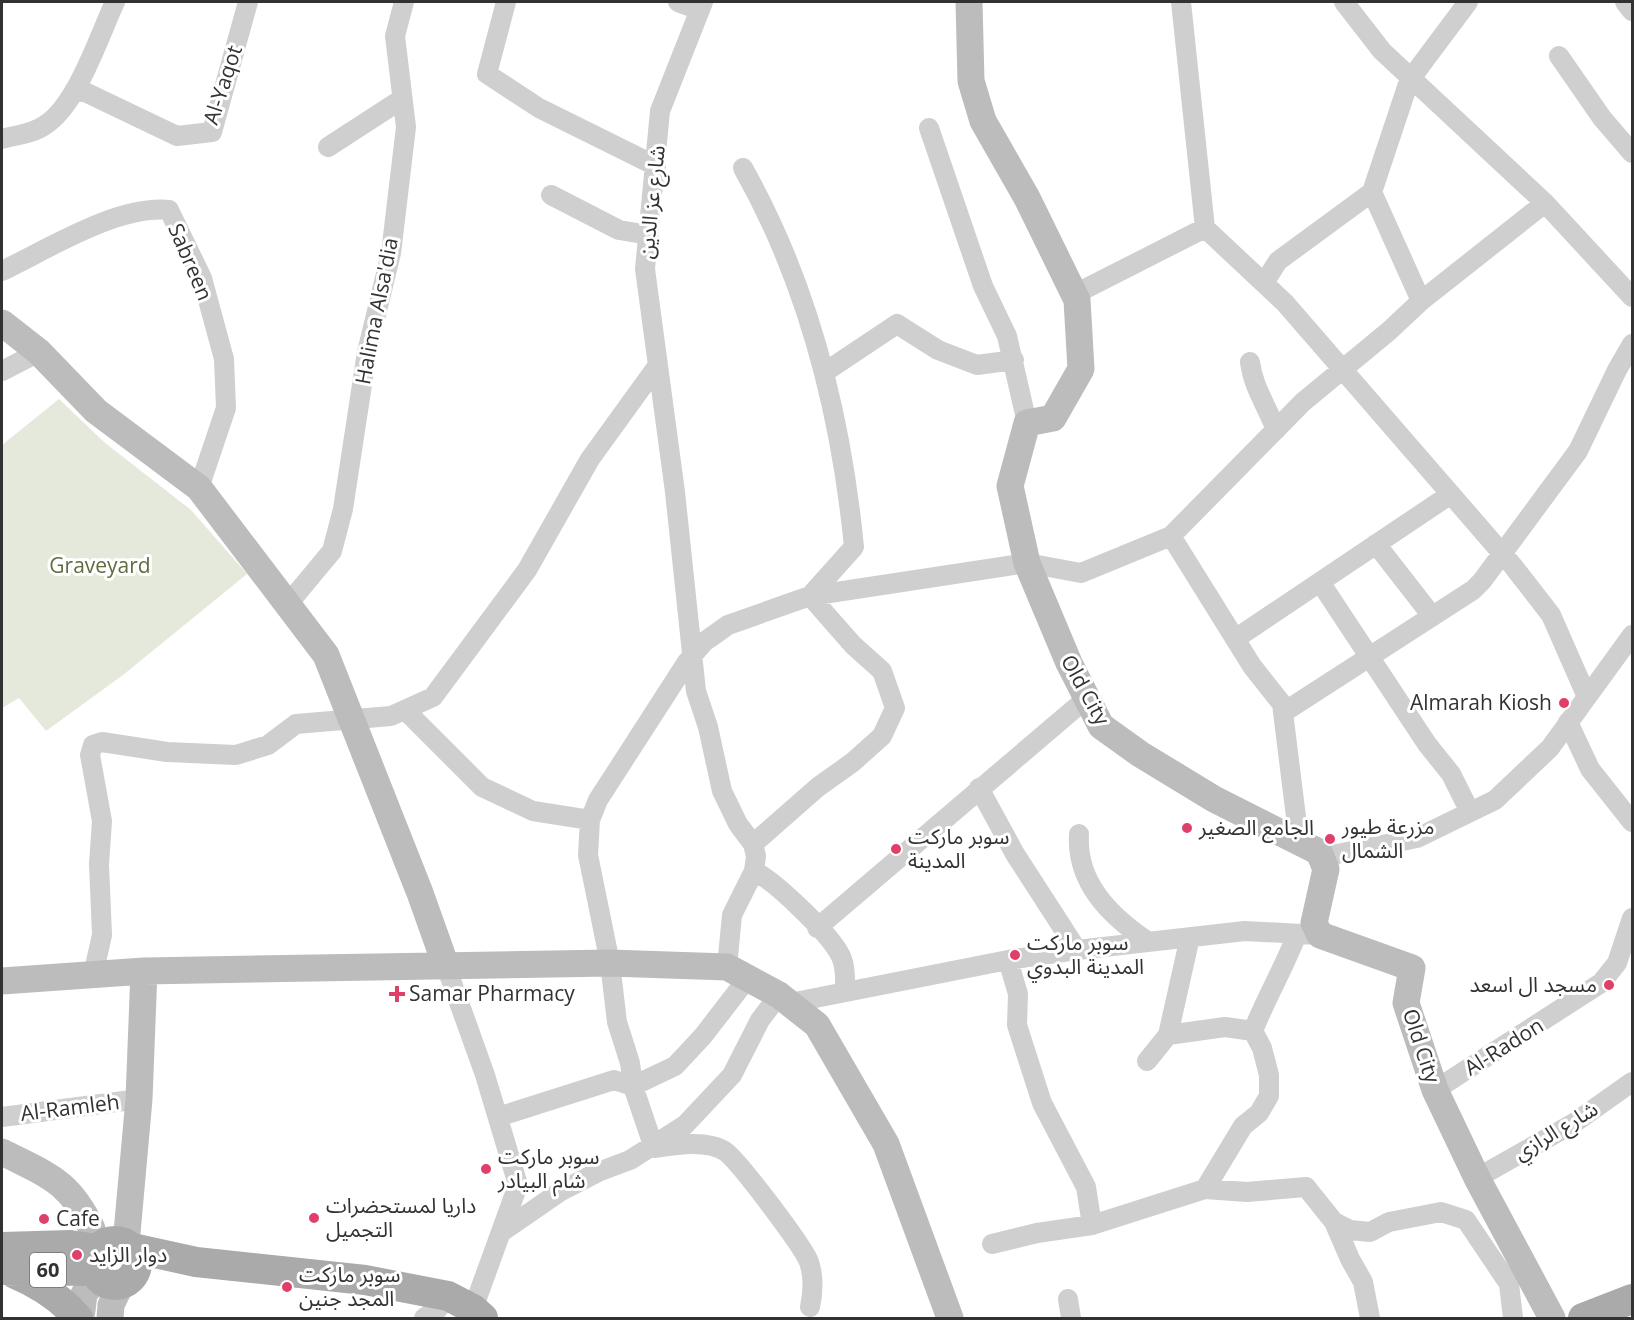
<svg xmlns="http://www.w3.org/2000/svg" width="1634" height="1320" font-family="'Open Sans','Noto Sans Arabic',sans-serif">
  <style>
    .green { fill: #e5e9dc }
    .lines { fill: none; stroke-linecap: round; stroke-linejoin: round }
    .street { stroke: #cfcfcf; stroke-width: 20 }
    .secondary { stroke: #bcbcbc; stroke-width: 27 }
    .primary { stroke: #aaa; stroke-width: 30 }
    .poi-dot { fill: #df3f69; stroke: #fff; stroke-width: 2 }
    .labels { text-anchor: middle; stroke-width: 6; stroke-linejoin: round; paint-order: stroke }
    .shield { fill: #fff; stroke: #707070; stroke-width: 1.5 }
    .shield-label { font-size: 20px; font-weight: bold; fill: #323232 }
    .street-label { font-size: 21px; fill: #323232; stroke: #fff }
    .park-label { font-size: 21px; fill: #5e6d41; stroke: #fff }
    .poi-label { font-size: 21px; fill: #323232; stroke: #fff; text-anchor: start }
  </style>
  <rect width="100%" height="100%" fill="#fff"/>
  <path class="green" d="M59,399L104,442L191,510L247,574L123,675L46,731L19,698L2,708V445Z"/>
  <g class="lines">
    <path class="street" d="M506,2L487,74L539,108L656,166
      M678,2L700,10
      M703,2L660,111L645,269L675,492L696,691L708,727L722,791L738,824L753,844L756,856L754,871L732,915L727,967
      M1181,2L1205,228
      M1344,2L1382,51L1545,203L1632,297
      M1625,2L1632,11
      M1559,56L1602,118L1632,153
      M74,91L85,92L177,136L212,132L248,2
      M929,128L983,286L1007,336L1027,423
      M2,139C16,135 33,134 45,125C77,105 99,36 115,2
      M328,147L402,99
      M743,168C809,285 841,414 854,547L810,596L853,645L882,671L895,708L882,736L853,762L818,787L753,844
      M1372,192L1421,301
      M551,195L619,230L649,235
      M2,271C48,249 117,205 169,210L202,278L224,359L226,408L199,488
      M1264,283L1278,261L1372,192L1409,81L1468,2
      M1075,294L1205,228L1285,303L1513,566L1551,615L1587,697
      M1250,362C1253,387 1267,406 1276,430
      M2,371L39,352
      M825,372L897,324L938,350L977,365L1014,360
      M1171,536L1252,666L1282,704L1299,841
      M1376,544L1432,616
      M1320,582L1427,744L1451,774L1470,812
      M288,604L332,551L343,509L367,352L391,253L406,127L395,36L404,2
      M1235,639L1451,494
      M406,711L482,787L533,811L590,820
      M1284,712L1473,590L1482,581L1578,451L1617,370L1632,344
      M1568,722L1590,769L1632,822
      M979,788L1015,854L1077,950
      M1079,834C1076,882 1109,915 1147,941
      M1322,857L1417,838L1495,800L1550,748L1632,635
      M754,871C775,881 834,937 842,959C846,969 845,981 845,991
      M817,928L1087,698
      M1008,960L1018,994L1017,1025L1042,1103L1086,1187L1092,1225
      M446,966L485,1075L518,1185L473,1309
      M93,975L102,935L99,864L102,821L90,755L93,745L102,742L167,752L236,755L268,745L296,724L391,716L433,697L527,570L590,459L658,365
      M790,1003L1008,960L1077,950L1245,931L1321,935
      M1168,1035L1225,1027L1253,1031
      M1147,1061L1168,1035L1190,937
      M1435,1090L1601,983L1617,963L1632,918
      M2,1117L139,1099
      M498,1117L614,1080L633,1086L675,1066L703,1036L747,979
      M1477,1178L1574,1123L1632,1082
      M1205,1189L1247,1192L1306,1187L1334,1222L1350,1230L1370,1232L1389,1222L1441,1212L1466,1220L1509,1284L1513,1318
      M1334,1222L1350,1259L1363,1282L1370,1318
      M503,1231L561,1191L598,1172L630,1160L685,1125L732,1075L760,1020L779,995
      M992,1244L1037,1233L1092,1225L1205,1189L1243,1126L1259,1113L1269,1096V1075L1262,1048L1253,1031C1266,998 1284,968 1297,934
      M1068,1299L1071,1318
      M810,1307C813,1293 814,1277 809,1262C803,1246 740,1163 726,1152C708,1139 674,1145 654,1148L633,1086L630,1063L617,1022L610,963L588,855L590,820L598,800L687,662L704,642L728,625L810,596L1027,563L1081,573L1171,536L1303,402L1389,331L1421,301L1545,203
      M424,1318L438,1309L448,1296"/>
    <path class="secondary" d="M969,2L971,81L983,121L1027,198L1077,300L1081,369L1053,418L1027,423L1010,486L1027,563L1069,663L1101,726L1140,754L1214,799L1319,852L1326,869L1314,923L1320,935L1412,968L1406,1003L1435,1090L1477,1178L1552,1318
      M2,323L39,352L96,411L199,488L326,655L420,893L446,966
      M2,981L144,971L610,963L727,967L779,995L817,1025L886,1144L950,1318
      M2,1152C47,1175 69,1180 92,1229
      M126,1244L139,1099L144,971
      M81,1318L84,1294L98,1276
      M110,1318L111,1305L121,1284"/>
    <path class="primary" d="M93 1263a22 22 0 1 1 44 0a22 22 0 1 1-44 0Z
      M2,1247L70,1245L97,1249
      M132,1248L196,1262L365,1280L448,1296L473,1309L483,1318
      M2,1270L95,1271
      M13,1273C39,1284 60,1297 78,1318
      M1583,1318L1632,1299"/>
  </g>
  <g class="poi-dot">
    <circle cx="1564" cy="703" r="6"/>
    <circle cx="1187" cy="828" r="6"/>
    <circle cx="1330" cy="839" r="6"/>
    <circle cx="896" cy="849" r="6"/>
    <circle cx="1015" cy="955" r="6"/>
    <circle cx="1609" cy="985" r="6"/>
    <path d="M394 985h6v6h6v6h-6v6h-6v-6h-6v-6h6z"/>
    <circle cx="486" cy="1169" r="6"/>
    <circle cx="314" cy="1218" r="6"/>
    <circle cx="44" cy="1219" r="6"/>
    <circle cx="77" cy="1255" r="6"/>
    <circle cx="287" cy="1287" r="6"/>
  </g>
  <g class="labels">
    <rect class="shield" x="30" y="1253" width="36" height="34" rx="4.5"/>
    <g class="shield-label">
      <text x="48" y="1277">60</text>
    </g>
    <g class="street-label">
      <text transform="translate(223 85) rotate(-72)" y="7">Al-Yaqot</text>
      <text transform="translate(652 202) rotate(-84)" y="7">شارع عز الدين</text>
      <text transform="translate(190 262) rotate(67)" y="7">Sabreen</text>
      <text transform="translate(377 311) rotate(-79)" y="7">Halima Alsa'dia</text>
      <text transform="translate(1085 690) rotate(61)" y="7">Old City</text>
      <text transform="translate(1421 1046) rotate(72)" y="7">Old City</text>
      <text transform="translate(1504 1047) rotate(-32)" y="7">Al-Radon</text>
      <text transform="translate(70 1108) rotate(-7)" y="7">Al-Ramleh</text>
      <text transform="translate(1556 1131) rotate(-31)" y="7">شارع الرازي</text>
    </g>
    <g class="park-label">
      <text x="100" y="573">Graveyard</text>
    </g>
    <g class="poi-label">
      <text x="1552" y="710" text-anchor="end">Almarah Kiosh</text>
      <text x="1342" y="834">مزرعة طيور<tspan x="1342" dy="24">الشمال</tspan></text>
      <text x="1199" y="835">الجامع الصغير</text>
      <text x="908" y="844">سوبر ماركت<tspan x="908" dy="24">المدينة</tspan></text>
      <text x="1027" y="950">سوبر ماركت<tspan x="1027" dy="24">المدينة البدوي</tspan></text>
      <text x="1597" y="992" text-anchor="end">مسجد ال اسعد</text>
      <text x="409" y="1001">Samar Pharmacy</text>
      <text x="498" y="1164">سوبر ماركت<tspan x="498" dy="24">شام البيادر</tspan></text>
      <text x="326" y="1213">داريا لمستحضرات<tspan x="326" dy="24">التجميل</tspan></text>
      <text x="56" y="1226">Cafe</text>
      <text x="89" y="1262">دوار الزايد</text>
      <text x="299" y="1282">سوبر ماركت<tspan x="299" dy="24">المجد جنين</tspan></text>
    </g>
  </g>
  <rect width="1634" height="1320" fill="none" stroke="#323232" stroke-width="6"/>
</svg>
